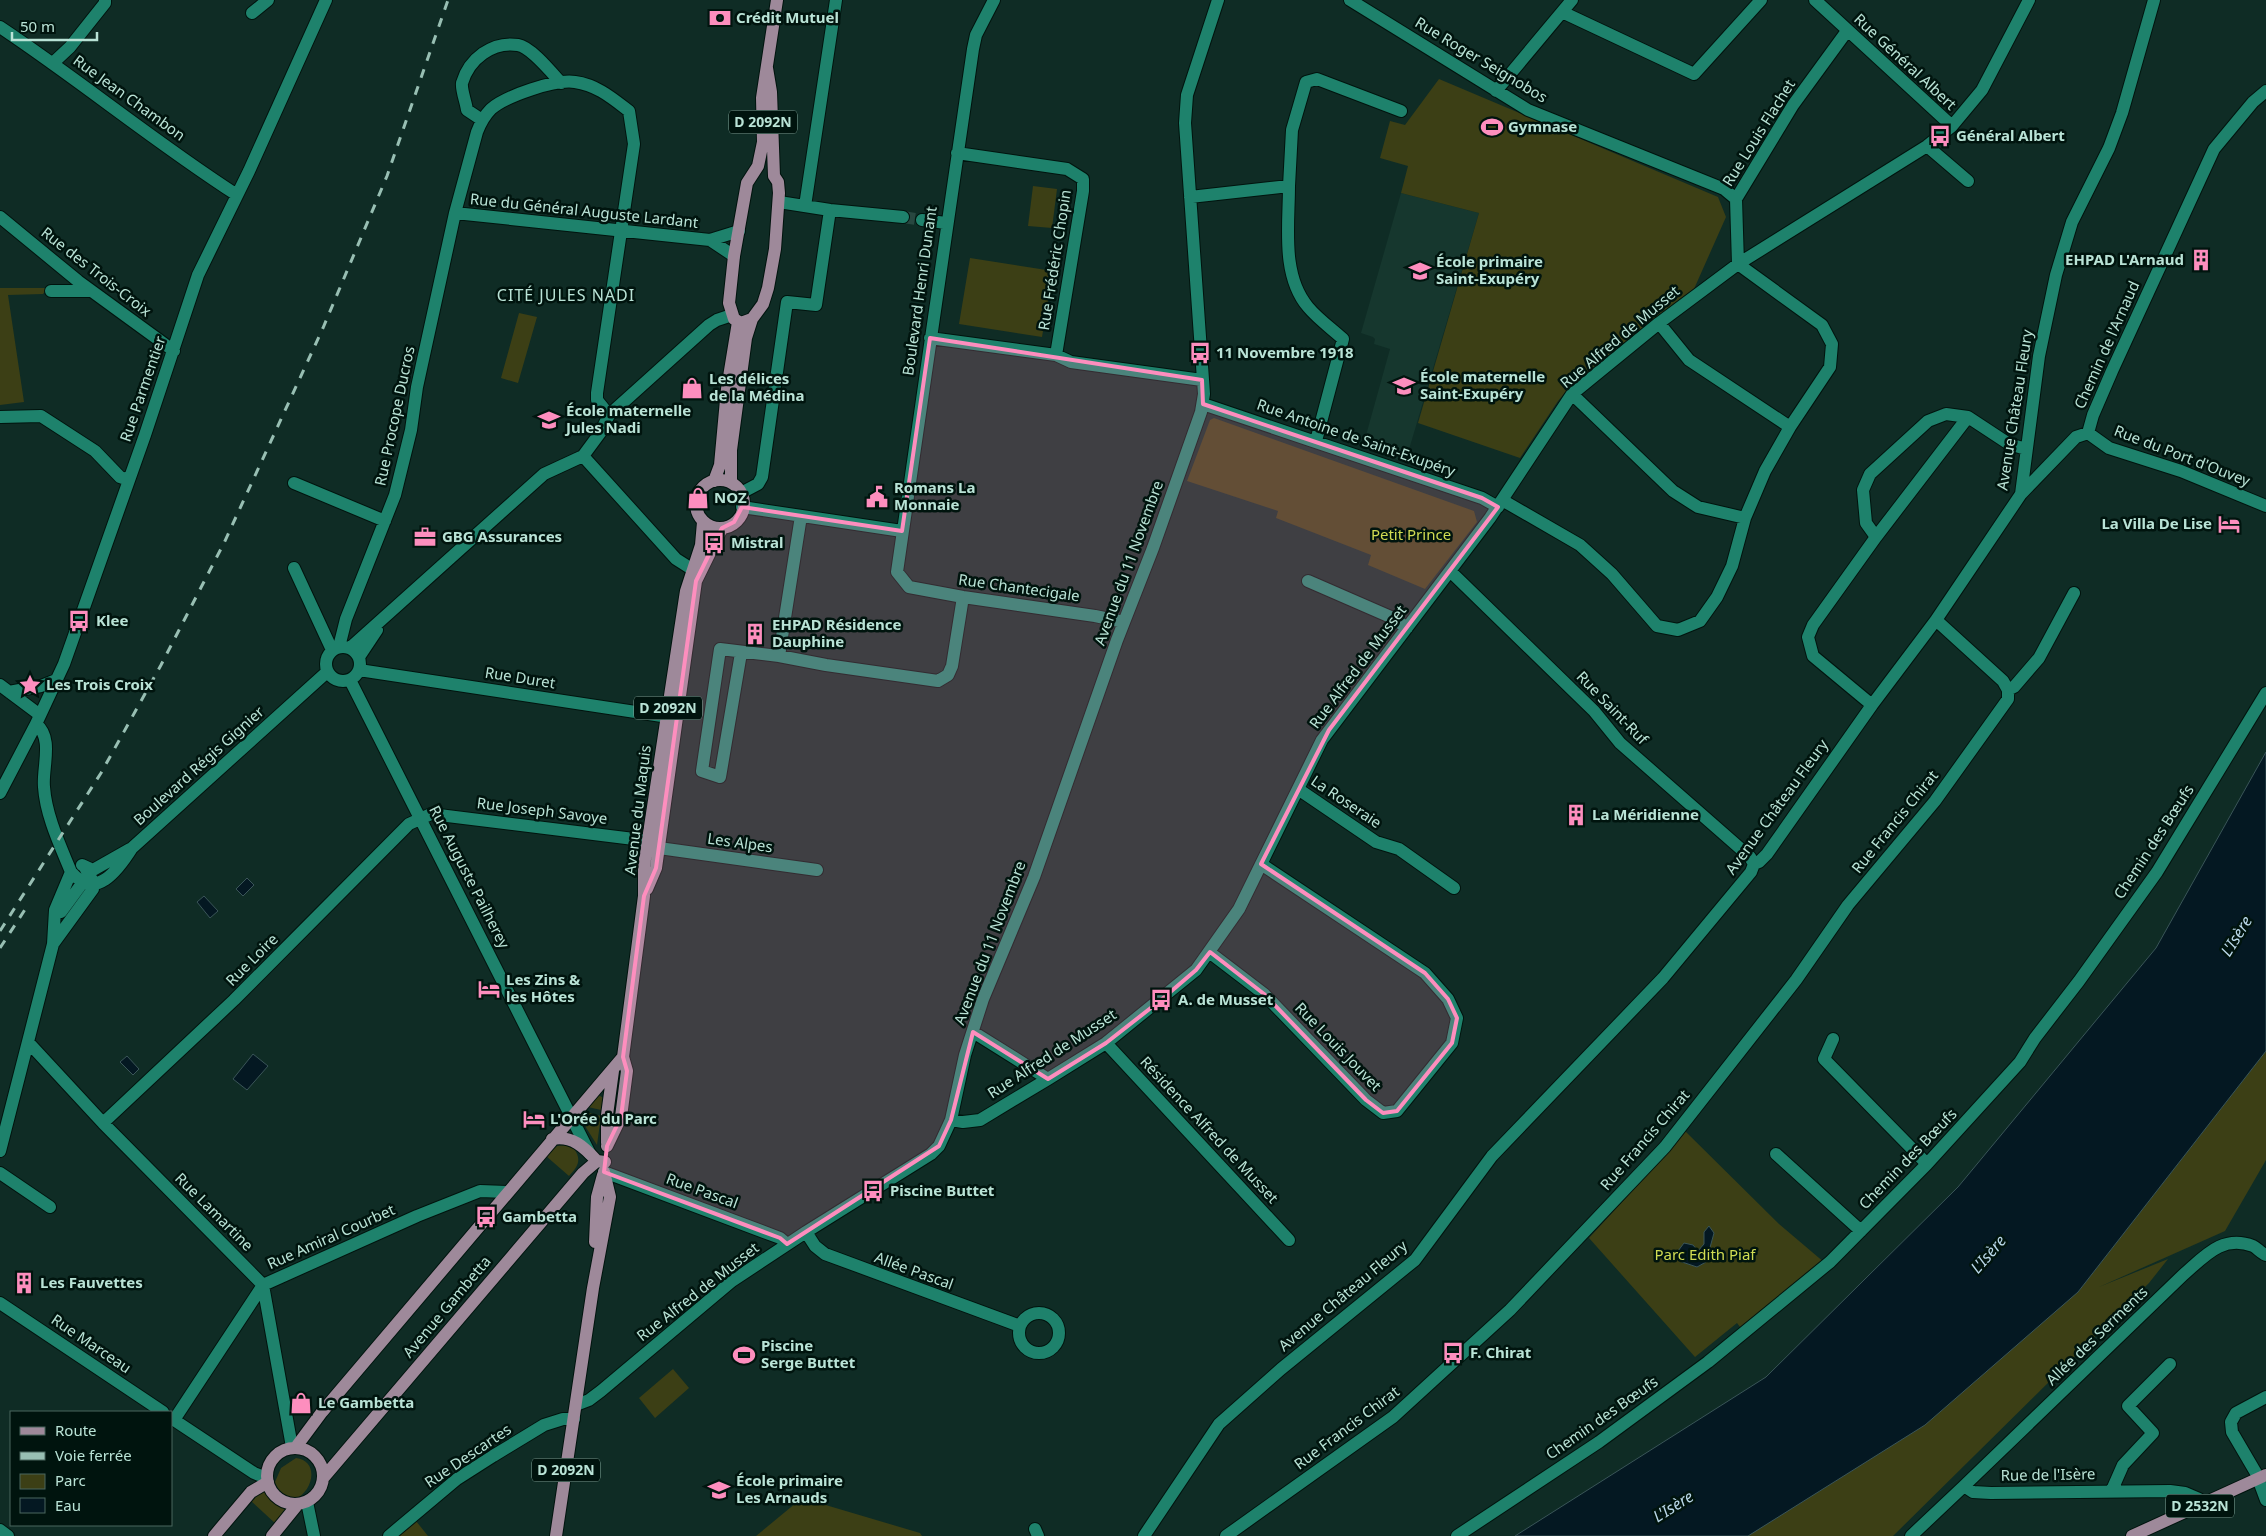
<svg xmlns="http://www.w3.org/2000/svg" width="2266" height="1536" font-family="'Noto Sans',sans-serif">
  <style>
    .built { fill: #16372e }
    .green { fill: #3c3f15 }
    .water { fill: #041822; stroke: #3a5558 }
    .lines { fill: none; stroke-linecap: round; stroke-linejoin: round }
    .minor-tunnel { stroke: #284740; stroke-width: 12; stroke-dasharray: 12 6; stroke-linecap: butt }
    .minor-casing { stroke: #00140e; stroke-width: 14 }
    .major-casing { stroke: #00140e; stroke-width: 14 }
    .minor { stroke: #1e826c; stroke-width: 12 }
    .major { stroke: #9e899a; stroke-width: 12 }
    .rail { stroke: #98bfb3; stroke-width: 3; stroke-dasharray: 9 9; stroke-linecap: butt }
    .marked { fill: #fd8ebe; fill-opacity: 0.2; stroke: #fd8ebe; stroke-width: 4; stroke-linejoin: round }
    .labels { text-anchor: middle; stroke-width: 5; stroke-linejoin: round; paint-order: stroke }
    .shield { fill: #00140e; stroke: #82a59a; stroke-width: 1 }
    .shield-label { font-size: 14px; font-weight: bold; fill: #b9e3d6 }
    .poi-label { font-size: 15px; font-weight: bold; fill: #b9e3d6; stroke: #00140e; text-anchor: start }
    .street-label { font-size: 15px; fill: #b9e3d6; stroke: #00140e }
    .park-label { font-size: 15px; fill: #d1dd53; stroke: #00140e }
    .neighbourhood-label { font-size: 16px; letter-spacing: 1px; fill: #b9e3d6; stroke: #00140e }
    .water-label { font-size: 16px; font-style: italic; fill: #bad8e9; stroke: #00140e }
  </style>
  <rect width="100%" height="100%" fill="#0f2c25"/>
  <path class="built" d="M1401,193L1479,213L1405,463L1363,446L1390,349L1374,344L1375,339L1373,337L1361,333Z"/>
  <path class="green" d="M1439,79L1718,197L1726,217L1694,289L1573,383L1558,401L1520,458L1418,423L1479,213L1401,193L1408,166L1380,158L1390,121L1405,125Z
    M1033,186L1057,189L1052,228L1028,226Z
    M970,258L1053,271L1042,337L959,324Z
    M0,288H48L43,294L8,295L24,402L0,405Z
    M519,313L537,317L518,383L501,378Z
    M1214,418L1474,511L1477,522L1425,589L1368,565L1371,555L1276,518L1278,511L1187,481L1210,420Z
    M2266,1051V1160L2225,1231L2099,1287L2168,1259L2149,1283L1893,1536H1738L2078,1292Z
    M598,1095L604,1098L601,1110L588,1107Z
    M585,1112L601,1116L597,1145L580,1118Z
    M1684,1130L1779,1224L1825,1263L1743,1331L1737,1323L1695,1357L1589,1238L1657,1164Z
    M565,1145L574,1149C582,1159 578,1167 569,1176L546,1156L557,1146Z
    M673,1369L689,1388L655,1418L639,1398Z
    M296,1458C320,1461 313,1492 295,1499C286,1497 278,1491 275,1482L281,1468Z
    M264,1490L287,1510L277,1525L251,1501Z
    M802,1498L920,1533L922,1536H756Z
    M416,1521L428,1536H398Z"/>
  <path class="water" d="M2266,752V1051L2078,1292L1925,1425L1748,1536H1515L1766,1377L1958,1187L2156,948Z
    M247,878L254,885L243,896L236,889Z
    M204,896L218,911L210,918L197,902Z
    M253,1054L268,1066L247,1090L233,1079Z
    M127,1056L139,1069L133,1075L120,1062Z
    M1709,1226L1714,1233L1706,1262L1697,1267L1679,1261L1678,1251L1684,1243L1693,1245L1698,1251L1704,1244V1232Z"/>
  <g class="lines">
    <path class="minor-tunnel" d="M903,217L922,220"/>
    <g class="minor-casing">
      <path id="minor" d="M994,0L976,35L973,49L897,572L909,587L963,597L1095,616L1124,622
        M1350,0L1528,110L1724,189L1736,199
        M1815,0L1952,126
        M1562,12L1694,74L1761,0
        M252,13L268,0
        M0,27C81,81 156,143 237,195
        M54,62L70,47L105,3V0
        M1496,91L1572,0
        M482,120L467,110C466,102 461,90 462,83C469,59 492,41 518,45C531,47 552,73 561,83
        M1927,146L1968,181
        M957,153L1067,169L1083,179V191L1056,355
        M1289,186C1289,225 1281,275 1308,307C1318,319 1332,329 1343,339L1316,441
        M1190,197L1289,186L1292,130L1306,82L1317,79L1401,111
        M779,202L830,210L903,217
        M805,206L836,0
        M455,213L710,240L739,231
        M0,217L78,281L174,351
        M922,220L946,223
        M710,240L734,256
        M51,291H91
        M1659,323L1689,360L1790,427
        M930,338L1056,355L1071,362L1202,380
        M1572,394L1673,491L1698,507L1745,518
        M1203,404L1482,498L1498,507
        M0,417L41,416L95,451L120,477L129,480
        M2088,433L2093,415L2112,371L2214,149L2253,102L2266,91
        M2088,433L2109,448L2181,471L2266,506
        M583,456L676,559L698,573
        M294,483L385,521
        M741,493L758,484L762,477L787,302L816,305L830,210
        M2021,494L2076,437L2088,433
        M1502,500L1580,545L1612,574L1657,626L1678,630L1700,621L1717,597L1732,566L1745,518L1765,471L1790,427L1830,367L1832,344L1822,325L1738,264L1736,199L1793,105L1847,31
        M742,507L902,531
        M1876,537L1866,523L1863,490L1870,474L1928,421L1946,414L1968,417
        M294,568L332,650
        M1450,571L1594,711L1620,743L1750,857L1754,864
        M1308,581L1393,618L1407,628
        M1936,620L2003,681L2008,690
        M326 664a17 17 0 1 1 34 0a17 17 0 1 1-34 0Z
        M339,647L346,619L395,495L411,430L417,387L455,213L477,132C480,124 484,116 491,109C506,96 555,79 575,82C597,85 612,98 629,111L634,144L597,393V400L609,415
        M350,648L544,474L583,456L600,433L609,415L709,325L717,320L732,315
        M741,653L720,777L702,771L720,649L779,656L826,665L938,681L948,675L952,666L963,597
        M779,656L801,516
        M359,657L377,630
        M359,670L675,718
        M350,680L590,1154
        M0,685L40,715
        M2008,690L2014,687L2039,658L2074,593
        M9,692L41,686L56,680
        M1872,705L1813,656L1808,637L1813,625L1876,537L1968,417L2009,444L2026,449
        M1298,789L1376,842L1399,849L1454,888
        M0,793L36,724L64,664L145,435L198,275L249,171L326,0
        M82,865L93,870L130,849
        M71,872C96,901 118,870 132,848L327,672
        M61,912L86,878
        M53,944L93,889L94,883L84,866
        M1209,952L1264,994L1366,1100L1383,1113L1397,1111L1452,1043L1457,1018L1448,999L1425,973L1261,864
        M973,1032L1048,1079
        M1833,1039L1824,1059L1927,1164
        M28,1042L103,1123L263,1285L292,1447
        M1106,1043L1289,1240
        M951,1120L963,1122L980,1120L1048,1079L1106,1043L1196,970L1239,909L1322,740L1490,518L1572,394L1659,323L1738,264L1927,146L1952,126L1982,90L2029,0
        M103,1123L234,1000L409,824L431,814L642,840L648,841L659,848L817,870
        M0,1151L53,944L55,910L71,872C60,845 46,816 44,787C42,768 54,738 36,724
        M1776,1154L1861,1231
        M604,1172L780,1238L787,1244
        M0,1173L50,1207
        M806,1232L815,1246L825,1254L1020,1326
        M0,1303L163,1412
        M1019 1333a20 20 0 1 1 40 0a20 20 0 1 1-40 0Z
        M2266,1397L2236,1413L2231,1422L2232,1432L2256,1473L2266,1500
        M576,1405L589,1400L601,1391L732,1281L806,1232L931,1154L939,1146L951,1120L965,1055L983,999L1034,877L1117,640L1153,548L1201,412L1204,394L1185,123L1187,95L1218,0
        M171,1418L254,1473L267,1478
        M174,1420L263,1285L417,1216L480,1191L507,1192
        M1964,1486L2183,1275C2204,1257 2222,1234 2253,1246C2257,1248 2261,1253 2266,1255
        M2112,1490L2123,1465L2153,1433L2128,1406L2170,1364
        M307,1502L314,1536
        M1035,1529L1038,1536
        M0,1530L8,1536
        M389,1536L457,1479L493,1456L544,1425L563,1419H574
        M1144,1536L1219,1424L1281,1369L1415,1260L1492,1156L1663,978L1751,872L1754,864L1759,862L1767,854L1872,705L1936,620L2021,494L2039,356L2056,275L2072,222L2109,148L2122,113L2154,0
        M1226,1536L1393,1417L1510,1310L1665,1147L1796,980L1848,905L1935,801L2008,699V690
        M1457,1536L1599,1442L1708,1362L1830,1262L1927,1164L2020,1062L2035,1038L2079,981L2157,872L2266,693
        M1911,1536L1964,1486L1973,1492L1991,1493L2170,1491L2185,1493L2199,1499L2202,1506"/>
    </g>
    <g class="major-casing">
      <path id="major" d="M752,319L741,323L734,319L729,303L734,256L747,183L758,166L763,142L762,98L777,0
        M696 504a24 24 0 1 1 48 0a24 24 0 1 1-48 0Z
        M714,481L720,465L727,389L738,322
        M731,482V450L746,338L752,319L763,304L768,288L775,249L779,193L778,182L774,176L771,92L767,68
        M647,889L656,868L696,581L722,528
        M552,1139C572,1135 584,1147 597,1161
        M607,1143V1115L613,1071
        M607,1146L621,1117L627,1071L623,1057L644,896V866L686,591L701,545L703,522
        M595,1242L597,1197L603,1175
        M296,1447L322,1412L623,1057
        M267 1476a28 28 0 1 1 56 0a28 28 0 1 1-56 0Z
        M324,1477L583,1173L597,1161L605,1162
        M214,1536L251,1492L268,1482
        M272,1536L298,1504
        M556,1536L593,1288L610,1197L604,1172
        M2132,1536L2266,1475"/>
    </g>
    <use href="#minor" class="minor"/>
    <use href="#major" class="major"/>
    <path class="rail" d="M0,931L101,773L161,665L224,543L323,328L387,176L448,0
      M0,948L26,908"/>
  </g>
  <path class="marked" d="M930,338L1202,380L1203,404L1482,498L1498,507L1329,730L1261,864L1425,973L1448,999L1457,1018L1452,1043L1397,1111L1383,1113L1366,1100L1264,994L1210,952L1196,970L1161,1000L1106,1043L1048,1079L973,1032L951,1120L939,1146L787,1244L780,1238L604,1172L607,1146L621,1117L627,1071L623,1057L644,896L656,868L696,581L722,528L734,522L742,507L902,531Z"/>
  <defs>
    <g id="bank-bare" transform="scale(1.725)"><path d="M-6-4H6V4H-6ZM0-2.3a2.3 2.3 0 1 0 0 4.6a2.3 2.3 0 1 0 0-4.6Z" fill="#fd8ebe" stroke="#00140e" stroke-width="2.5" paint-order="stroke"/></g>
    <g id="stadium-bare" transform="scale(1.725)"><path d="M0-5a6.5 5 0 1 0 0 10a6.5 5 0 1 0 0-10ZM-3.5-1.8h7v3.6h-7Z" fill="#fd8ebe" stroke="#00140e" stroke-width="2.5" paint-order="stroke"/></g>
    <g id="bus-bare" transform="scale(1.725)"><path d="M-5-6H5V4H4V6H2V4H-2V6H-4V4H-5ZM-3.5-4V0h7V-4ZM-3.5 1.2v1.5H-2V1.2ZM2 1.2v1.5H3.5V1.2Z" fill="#fd8ebe" stroke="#00140e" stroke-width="2.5" paint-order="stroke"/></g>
    <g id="building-bare" transform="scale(1.725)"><path d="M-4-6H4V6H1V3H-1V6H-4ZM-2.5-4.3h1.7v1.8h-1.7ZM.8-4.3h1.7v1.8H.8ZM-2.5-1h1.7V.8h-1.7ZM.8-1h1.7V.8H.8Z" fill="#fd8ebe" stroke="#00140e" stroke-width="2.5" paint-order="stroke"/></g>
    <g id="school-bare" transform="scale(1.725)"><path d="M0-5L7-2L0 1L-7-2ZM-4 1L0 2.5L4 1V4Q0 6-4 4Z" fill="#fd8ebe" stroke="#00140e" stroke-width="2.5" paint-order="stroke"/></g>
    <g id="shop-bare" transform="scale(1.725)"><path d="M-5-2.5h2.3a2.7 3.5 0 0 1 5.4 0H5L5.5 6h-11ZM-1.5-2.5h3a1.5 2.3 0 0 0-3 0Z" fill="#fd8ebe" stroke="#00140e" stroke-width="2.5" paint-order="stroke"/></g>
    <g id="civic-bare" transform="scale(1.725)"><path d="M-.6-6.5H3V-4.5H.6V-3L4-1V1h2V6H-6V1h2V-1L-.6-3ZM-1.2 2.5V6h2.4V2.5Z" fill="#fd8ebe" stroke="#00140e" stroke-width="2.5" paint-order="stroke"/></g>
    <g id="hotel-bare" transform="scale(1.725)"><path d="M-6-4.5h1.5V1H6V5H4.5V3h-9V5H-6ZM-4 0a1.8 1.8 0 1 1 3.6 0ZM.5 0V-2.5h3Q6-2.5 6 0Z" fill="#fd8ebe" stroke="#00140e" stroke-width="2.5" paint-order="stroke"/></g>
    <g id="office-bare" transform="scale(1.725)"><path d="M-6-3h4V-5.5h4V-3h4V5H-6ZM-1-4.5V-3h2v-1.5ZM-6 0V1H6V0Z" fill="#fd8ebe" stroke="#00140e" stroke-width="2.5" paint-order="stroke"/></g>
    <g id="sight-bare" transform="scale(1.725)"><path d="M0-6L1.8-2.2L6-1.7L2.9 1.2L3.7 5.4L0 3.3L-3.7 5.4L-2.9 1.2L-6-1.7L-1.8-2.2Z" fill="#fd8ebe" stroke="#00140e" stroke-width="2.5" paint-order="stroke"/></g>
  </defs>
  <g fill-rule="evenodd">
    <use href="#bank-bare" x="720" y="18"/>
    <use href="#stadium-bare" x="1492" y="127"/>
    <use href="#bus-bare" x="1940" y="136"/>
    <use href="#building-bare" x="2201" y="260"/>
    <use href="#school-bare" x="1420" y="271"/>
    <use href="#bus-bare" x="1200" y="353"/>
    <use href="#school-bare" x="1404" y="386"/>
    <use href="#shop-bare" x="692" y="388"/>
    <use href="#school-bare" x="549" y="420"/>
    <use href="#civic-bare" x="877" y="497"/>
    <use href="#shop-bare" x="698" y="498"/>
    <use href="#hotel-bare" x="2229" y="524"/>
    <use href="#office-bare" x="425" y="537"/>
    <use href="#bus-bare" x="714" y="543"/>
    <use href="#bus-bare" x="79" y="621"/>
    <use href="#building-bare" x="755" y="634"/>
    <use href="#sight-bare" x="30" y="685"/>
    <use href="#building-bare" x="1576" y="815"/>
    <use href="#hotel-bare" x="489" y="989"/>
    <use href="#bus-bare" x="1161" y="1000"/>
    <use href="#hotel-bare" x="534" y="1119"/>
    <use href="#bus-bare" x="873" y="1191"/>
    <use href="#bus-bare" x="486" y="1217"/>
    <use href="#building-bare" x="24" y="1283"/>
    <use href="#bus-bare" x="1453" y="1353"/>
    <use href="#stadium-bare" x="744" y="1355"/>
    <use href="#shop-bare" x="301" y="1403"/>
    <use href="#school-bare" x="719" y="1490"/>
  </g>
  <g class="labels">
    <g class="shield">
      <rect x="729" y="110.5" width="68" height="23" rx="4"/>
      <rect x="634" y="696.5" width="68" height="23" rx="4"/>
      <rect x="532" y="1458.5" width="68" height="23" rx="4"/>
      <rect x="2166" y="1494.5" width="68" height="23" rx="4"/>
    </g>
    <g class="shield-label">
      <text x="763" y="127">D 2092N</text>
      <text x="668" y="713">D 2092N</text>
      <text x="566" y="1475">D 2092N</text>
      <text x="2200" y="1511">D 2532N</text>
    </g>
    <g class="poi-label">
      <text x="736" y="23">Crédit Mutuel</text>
      <text x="1508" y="132">Gymnase</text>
      <text x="1956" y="141">Général Albert</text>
      <text x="2184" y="265" text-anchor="end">EHPAD L'Arnaud</text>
      <text x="1436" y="267">École primaire<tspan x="1436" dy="17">Saint-Exupéry</tspan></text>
      <text x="1216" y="358">11 Novembre 1918</text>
      <text x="1420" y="382">École maternelle<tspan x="1420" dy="17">Saint-Exupéry</tspan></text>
      <text x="709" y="384">Les délices<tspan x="709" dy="17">de la Médina</tspan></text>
      <text x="566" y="416">École maternelle<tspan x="566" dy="17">Jules Nadi</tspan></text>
      <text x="894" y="493">Romans La<tspan x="894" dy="17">Monnaie</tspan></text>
      <text x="714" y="503">NOZ</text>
      <text x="2212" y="529" text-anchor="end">La Villa De Lise</text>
      <text x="442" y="542">GBG Assurances</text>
      <text x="731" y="548">Mistral</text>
      <text x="96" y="626">Klee</text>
      <text x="772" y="630">EHPAD Résidence<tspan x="772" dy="17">Dauphine</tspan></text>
      <text x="46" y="690">Les Trois Croix</text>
      <text x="1592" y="820">La Méridienne</text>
      <text x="506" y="985">Les Zins &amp;<tspan x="506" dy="17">les Hôtes</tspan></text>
      <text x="1178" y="1005">A. de Musset</text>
      <text x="550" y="1124">L'Orée du Parc</text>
      <text x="890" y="1196">Piscine Buttet</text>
      <text x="502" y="1222">Gambetta</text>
      <text x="40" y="1288">Les Fauvettes</text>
      <text x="761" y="1351">Piscine<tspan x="761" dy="17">Serge Buttet</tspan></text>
      <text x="1470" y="1358">F. Chirat</text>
      <text x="318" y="1408">Le Gambetta</text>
      <text x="736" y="1486">École primaire<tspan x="736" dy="17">Les Arnauds</tspan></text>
    </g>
    <g class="street-label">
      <text transform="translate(1481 60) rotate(31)" y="5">Rue Roger Seignobos</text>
      <text transform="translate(1905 62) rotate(43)" y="5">Rue Général Albert</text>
      <text transform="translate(129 98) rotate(36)" y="5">Rue Jean Chambon</text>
      <text transform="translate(1759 133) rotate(-58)" y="5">Rue Louis Flachet</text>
      <text transform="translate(584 211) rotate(6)" y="5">Rue du Général Auguste Lardant</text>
      <text transform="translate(1055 260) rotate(-81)" y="5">Rue Frédéric Chopin</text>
      <text transform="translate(96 272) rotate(38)" y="5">Rue des Trois-Croix</text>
      <text transform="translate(920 291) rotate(-82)" y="5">Boulevard Henri Dunant</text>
      <text transform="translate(1620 337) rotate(-40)" y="5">Rue Alfred de Musset</text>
      <text transform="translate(2107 345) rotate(-66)" y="5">Chemin de l'Arnaud</text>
      <text transform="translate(143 389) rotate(-71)" y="5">Rue Parmentier</text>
      <text transform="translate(2015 410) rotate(-81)" y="5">Avenue Château Fleury</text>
      <text transform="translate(395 416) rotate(-78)" y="5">Rue Procope Ducros</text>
      <text transform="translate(1356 438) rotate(19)" y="5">Rue Antoine de Saint-Exupéry</text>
      <text transform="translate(2182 456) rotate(21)" y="5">Rue du Port d'Ouvey</text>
      <text transform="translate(1129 563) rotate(-70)" y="5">Avenue du 11 Novembre</text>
      <text transform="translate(1019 588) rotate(8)" y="5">Rue Chantecigale</text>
      <text transform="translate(1358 667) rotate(-53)" y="5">Rue Alfred de Musset</text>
      <text transform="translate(520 678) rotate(9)" y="5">Rue Duret</text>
      <text transform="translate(1612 708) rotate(46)" y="5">Rue Saint-Ruf</text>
      <text transform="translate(199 766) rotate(-42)" y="5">Boulevard Régis Gignier</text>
      <text transform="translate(1346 802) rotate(34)" y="5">La Roseraie</text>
      <text transform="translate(1777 807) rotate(-54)" y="5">Avenue Château Fleury</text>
      <text transform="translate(638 810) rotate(-83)" y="5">Avenue du Maquis</text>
      <text transform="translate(542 811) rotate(7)" y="5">Rue Joseph Savoye</text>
      <text transform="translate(1895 822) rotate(-51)" y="5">Rue Francis Chirat</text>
      <text transform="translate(2154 842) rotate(-57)" y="5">Chemin des Bœufs</text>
      <text transform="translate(740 843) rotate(8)" y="5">Les Alpes</text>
      <text transform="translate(469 877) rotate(63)" y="5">Rue Auguste Pailherey</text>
      <text transform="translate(990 943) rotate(-69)" y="5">Avenue du 11 Novembre</text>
      <text transform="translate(252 960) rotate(-45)" y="5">Rue Loire</text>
      <text transform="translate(1338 1047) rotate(46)" y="5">Rue Louis Jouvet</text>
      <text transform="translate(1052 1054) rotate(-33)" y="5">Rue Alfred de Musset</text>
      <text transform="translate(1209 1130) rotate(47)" y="5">Résidence Alfred de Musset</text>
      <text transform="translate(1645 1140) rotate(-49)" y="5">Rue Francis Chirat</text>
      <text transform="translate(1908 1159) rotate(-46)" y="5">Chemin des Bœufs</text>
      <text transform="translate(702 1191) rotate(20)" y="5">Rue Pascal</text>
      <text transform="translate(214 1212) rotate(45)" y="5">Rue Lamartine</text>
      <text transform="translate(331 1237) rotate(-24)" y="5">Rue Amiral Courbet</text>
      <text transform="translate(914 1271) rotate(20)" y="5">Allée Pascal</text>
      <text transform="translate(698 1292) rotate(-38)" y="5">Rue Alfred de Musset</text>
      <text transform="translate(1343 1296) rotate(-40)" y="5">Avenue Château Fleury</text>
      <text transform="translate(447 1307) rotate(-50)" y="5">Avenue Gambetta</text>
      <text transform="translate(2097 1336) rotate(-44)" y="5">Allée des Serments</text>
      <text transform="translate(91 1344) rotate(34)" y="5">Rue Marceau</text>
      <text transform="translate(1602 1418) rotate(-35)" y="5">Chemin des Bœufs</text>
      <text transform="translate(1347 1428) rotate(-37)" y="5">Rue Francis Chirat</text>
      <text transform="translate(468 1456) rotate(-34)" y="5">Rue Descartes</text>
      <text transform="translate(2048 1475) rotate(-1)" y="5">Rue de l'Isère</text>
    </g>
    <g class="park-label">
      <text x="1411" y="540">Petit Prince</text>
      <text x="1705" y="1260">Parc Edith Piaf</text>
    </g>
    <g class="neighbourhood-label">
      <text x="566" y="301">CITÉ JULES NADI</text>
    </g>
    <g class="water-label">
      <text transform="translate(2236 936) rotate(-58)" y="6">L'Isère</text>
      <text transform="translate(1988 1254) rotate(-49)" y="6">L'Isère</text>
      <text transform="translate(1673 1506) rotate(-32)" y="6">L'Isère</text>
    </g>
  </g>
  <rect x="10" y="1411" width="162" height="115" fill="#00140e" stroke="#4a675e"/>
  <rect x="20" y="1427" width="25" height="8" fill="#9e899a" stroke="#4a675e"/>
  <text x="55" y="1436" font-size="15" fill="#b9e3d6">Route</text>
  <rect x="20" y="1452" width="25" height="8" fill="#98bfb3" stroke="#4a675e"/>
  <text x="55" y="1461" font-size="15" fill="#b9e3d6">Voie ferrée</text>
  <rect x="20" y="1474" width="25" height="15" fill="#3c3f15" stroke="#4a675e"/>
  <text x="55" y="1486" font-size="15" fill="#b9e3d6">Parc</text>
  <rect x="20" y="1498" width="25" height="15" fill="#041822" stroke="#4a675e"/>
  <text x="55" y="1511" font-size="15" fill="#b9e3d6">Eau</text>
  <path d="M12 32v8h85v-8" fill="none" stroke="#b9e3d6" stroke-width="2.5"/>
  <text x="20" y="32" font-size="15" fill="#b9e3d6" stroke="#00140e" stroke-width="4" paint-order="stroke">50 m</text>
</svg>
